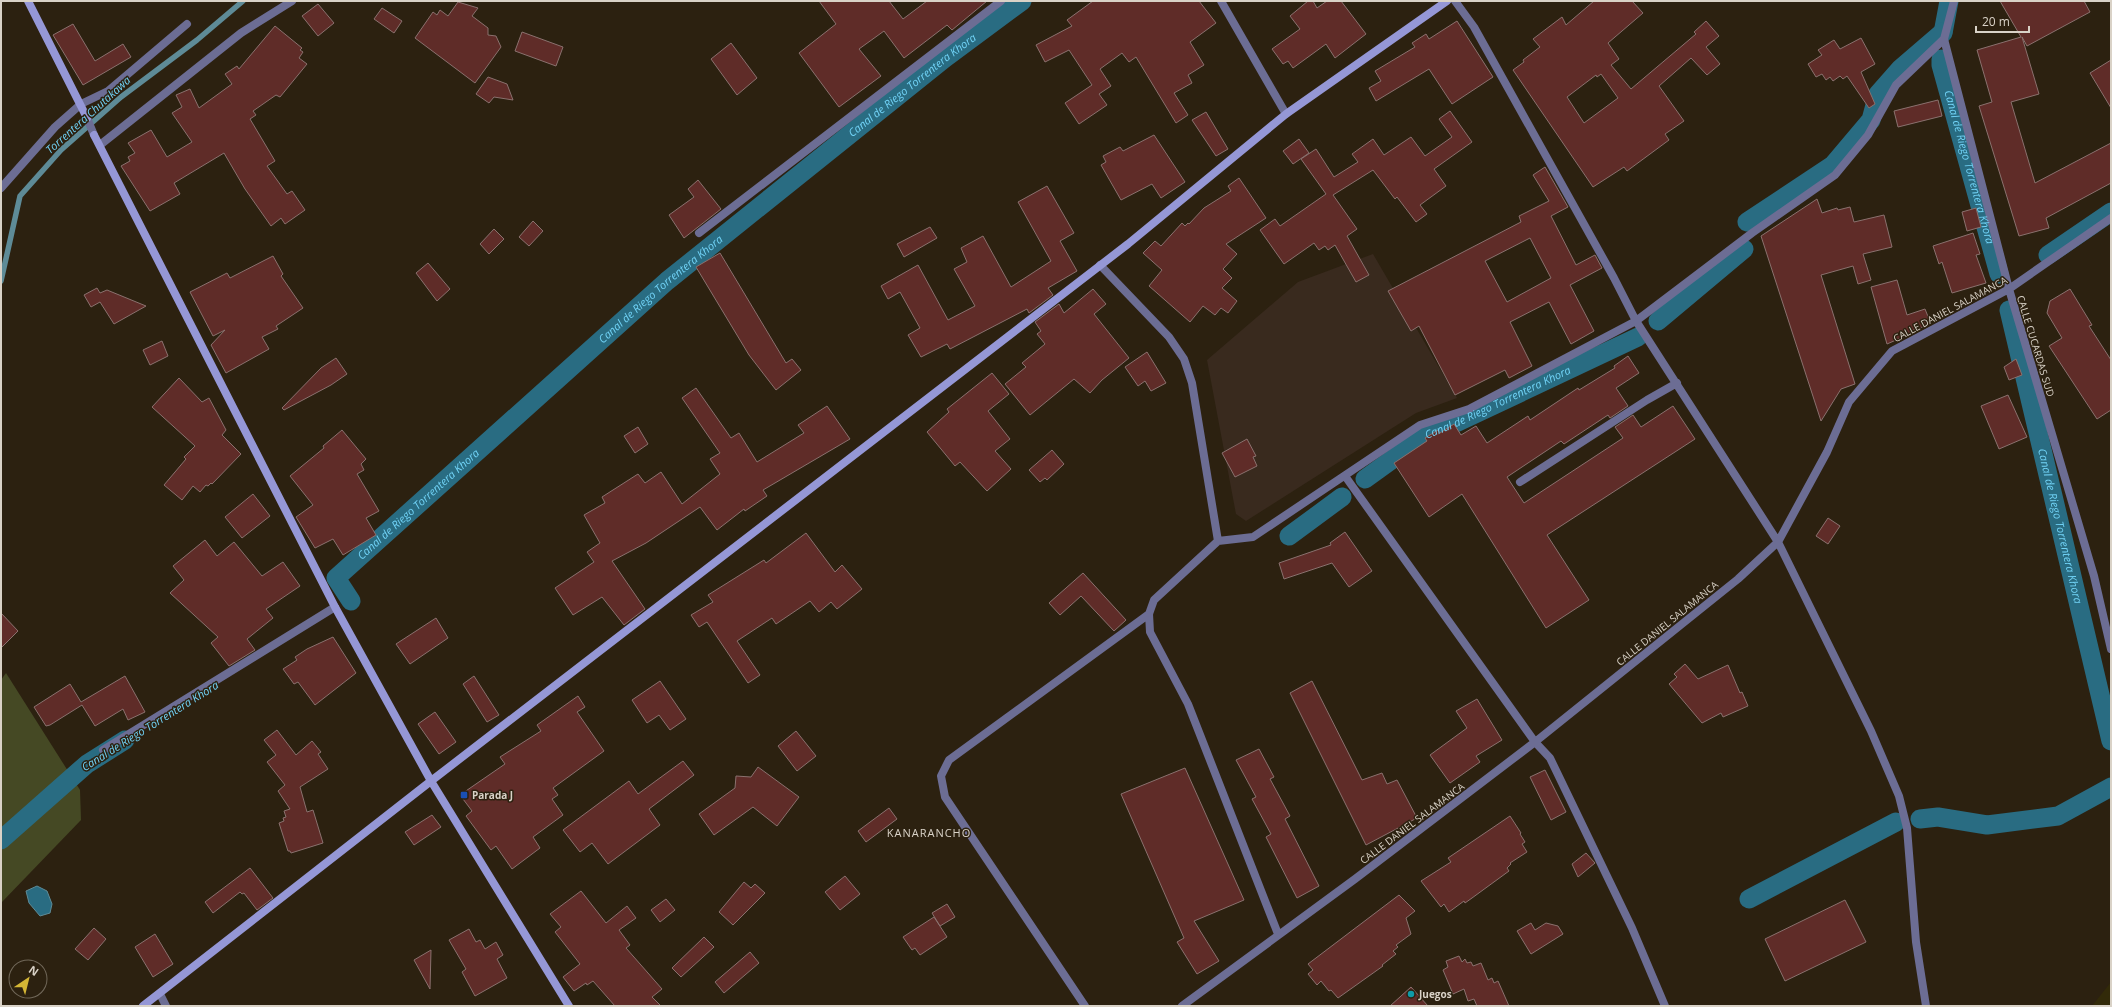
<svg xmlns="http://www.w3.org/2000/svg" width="2112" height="1007" font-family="'Open Sans',sans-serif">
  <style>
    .education { fill: #392a1e }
    .green { fill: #454924 }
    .sand { fill: #322a09 }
    .water { fill: #296c82; stroke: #5e8b97 }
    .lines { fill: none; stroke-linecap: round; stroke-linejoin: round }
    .stream { stroke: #5e8b97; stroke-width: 5.5 }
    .canal { stroke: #296c82; stroke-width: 19 }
    .building { fill: #5f2c28; stroke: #8a716e; fill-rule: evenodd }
    .lane { stroke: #6c6d94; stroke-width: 8 }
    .street { stroke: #6c6d94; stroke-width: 8 }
    .secondary { stroke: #9597d6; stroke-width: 8 }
    .transit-dot { fill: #1a4fb4; stroke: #2c2110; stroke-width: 1.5 }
    .culture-dot { fill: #0f9aa8; stroke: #2c2110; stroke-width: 1.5 }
    .labels { text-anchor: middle; stroke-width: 3; stroke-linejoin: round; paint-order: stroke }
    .street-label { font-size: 10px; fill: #d9d2c7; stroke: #2c2110 }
    .poi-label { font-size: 10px; font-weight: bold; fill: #d9d2c7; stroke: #2c2110; text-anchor: start }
    .water-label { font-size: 11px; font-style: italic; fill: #71d3f7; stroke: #2c2110 }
    .neighbourhood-label { font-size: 11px; letter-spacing: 1px; fill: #d9d2c7; stroke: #2c2110 }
  </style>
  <rect width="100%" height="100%" fill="#2c2110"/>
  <path class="education" d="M1373,254L1457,398L1416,413L1246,521L1236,514L1207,360L1298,282Z"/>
  <path class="green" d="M6,673L80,790L81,820L1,903V680Z"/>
  <path class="sand" d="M2111,982V1006H2092Z"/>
  <path class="water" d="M37,886L47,891L52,904L50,913L40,916L29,903L26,891Z"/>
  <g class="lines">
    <path class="stream" d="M1,281L20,196L61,150L121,97L197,40L243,1"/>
    <g class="canal">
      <path d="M1943,33L1949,1"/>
      <path id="s1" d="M1941,59V65L1999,274"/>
      <path d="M1747,222L1833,165L1871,120L1878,94L1900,69L1943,32"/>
      <path d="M2048,255L2111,212"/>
      <path id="s2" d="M2009,310L2111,741"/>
      <path d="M1658,321L1744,249"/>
      <path id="s3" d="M1365,479L1426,435L1458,422L1638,337"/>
      <path d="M1289,536L1342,497"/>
      <path id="s4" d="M351,601L336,578L667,281L945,58L1022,1"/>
      <path d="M1920,819L1938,817L1987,825L2058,816L2111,787"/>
      <path d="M1,840L87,764L125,740"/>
      <path d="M1749,899L1896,822"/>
    </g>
  </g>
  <path class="building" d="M819,1H889L903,19L927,1H987L952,30L947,25L904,58L884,31L859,49L881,76L839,107L799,53L836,24Z
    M1093,1H1199L1216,23L1190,42L1204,65L1188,75L1192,83L1174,93L1188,115L1176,123L1136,57L1129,62L1122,53L1100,69L1111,86L1099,94L1107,105L1079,124L1065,103L1092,85L1069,50L1045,62L1036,45L1072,26L1067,20Z
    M1308,1H1313L1317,8L1327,1H1341L1366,34L1335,58L1326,44L1293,68L1288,61L1283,64L1272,49L1300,29L1290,16Z
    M1594,1H1632L1643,13L1608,43L1619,59L1611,65L1631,89L1696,34L1694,32L1706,21L1719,36L1706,47L1720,64L1707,75L1691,58L1659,86L1684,121L1665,134L1669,140L1627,171L1624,167L1593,187L1513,70L1524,62L1523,60L1540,47L1533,39L1562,17L1566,25ZM1601,74L1618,98L1584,123L1567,97L1596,75L1597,77Z
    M2000,1H2084L2090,12L2027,46L2022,37L2039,94L2011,102L2035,183L2111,143V183L2046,218L2049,228L2019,236L1979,106L1992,102L1977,50L2021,37Z
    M458,2L478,8L472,16L488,28V35L496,36L501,47L475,83L415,38L433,12L437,15L440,10L448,16Z
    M318,4L334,23L318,36L302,16Z
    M382,8L402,21L394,33L374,19Z
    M1457,21L1493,77L1452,104L1429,69L1376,101L1369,88L1381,81L1375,71L1415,47L1412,43L1426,34L1429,39Z
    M73,24L95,61L123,44L131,57L83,85L53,35Z
    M275,26L302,48L300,50L303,52L299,58L307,64L280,97L276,95L253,111L256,115L250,119L275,161L267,166L287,194L292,191L305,210L285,224L281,218L271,226L245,189L224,153L174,183L180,194L150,211L121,166L130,161L128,157L135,153L128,143L151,130L167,157L192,142L172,113L182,107L176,95L190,89L199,108L232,84L225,74L237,66L239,69Z
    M522,32L563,47L556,66L515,51Z
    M1861,38L1875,64L1861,72L1875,104L1869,108L1847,76L1843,79L1840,76L1833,81L1830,77L1826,80L1822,74L1816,77L1808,64L1822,55L1818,50L1834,40L1840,49Z
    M731,43L757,78L737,95L711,59Z
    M2111,60V108L2090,73Z
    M488,77L507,84L513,100L494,97L489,103L476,94Z
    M1938,100L1942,116L1898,127L1894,111Z
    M1450,111L1472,142L1434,169L1446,186L1420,205L1427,214L1416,222L1397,197L1395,199L1373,170L1333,195L1357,229L1347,236L1369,275L1356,282L1335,245L1328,250L1325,246L1319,250L1314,243L1284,264L1260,230L1275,219L1280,226L1326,194L1301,159L1316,149L1334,177L1358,162L1352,154L1373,139L1384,155L1411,137L1425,156L1452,137L1439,119Z
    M1206,112L1228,149L1216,156L1192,120Z
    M1154,135L1185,182L1161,198L1152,184L1121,200L1101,165L1106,162L1103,156L1120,147L1123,151Z
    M1299,139L1309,153L1293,164L1283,151Z
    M1545,167L1568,207L1551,216L1576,265L1595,255L1602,268L1570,285L1594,331L1571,344L1549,302L1510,322L1532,366L1509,378L1505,370L1455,395L1419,326L1411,331L1388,291L1521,222L1519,216L1549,201L1533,175ZM1530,238L1551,278L1507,302L1485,261Z
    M1239,178L1266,218L1226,244L1237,254L1223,269L1232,278L1222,288L1237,301L1228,313L1221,308L1215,315L1203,306L1190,322L1149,286L1162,270L1143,253L1155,241L1161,246L1182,223L1185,226L1188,223L1189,224L1204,208L1231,191L1228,186Z
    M698,180L721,209L684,238L669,215L694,197L688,189Z
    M1047,186L1074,233L1060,241L1077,271L1048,288L1053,295L1029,313L1027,309L950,349L947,344L921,357L908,335L920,328L900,292L888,299L881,286L918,265L948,320L975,306L954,269L967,262L961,248L983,236L1011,287L1051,261L1018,202Z
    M1817,199L1822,213L1837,208L1838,210L1850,207L1854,222L1884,215L1892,247L1863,254L1871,280L1858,284L1853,266L1821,275L1855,384L1841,389L1821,421L1761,236Z
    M1976,208L1981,227L1967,231L1962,212Z
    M533,221L543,231L529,246L519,237Z
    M930,227L937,238L904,257L897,244Z
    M494,229L504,239L489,254L480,244Z
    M1973,233L1980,254L1976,255L1986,283L1952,293L1942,262L1939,264L1933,246Z
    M720,253L786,363L792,359L801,370L776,390L749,355L696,267Z
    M273,256L283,274L281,276L303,308L276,326L278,329L262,337L269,349L226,373L211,345L225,330L213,336L190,292L227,273L230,278Z
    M428,263L450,289L437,301L416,273Z
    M1897,280L1907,315L1925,309L1931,324L1911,331L1912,333L1887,344L1871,287Z
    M97,288L100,293L107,290L146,306L114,324L100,302L91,307L84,295Z
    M1093,289L1106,304L1094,314L1129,358L1102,380L1090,393L1074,379L1030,415L1005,384L1026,367L1022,363L1045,344L1037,334L1041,331L1035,322L1059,304L1064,313Z
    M2070,289L2092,325L2089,326L2111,360V410L2097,419L2049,346L2062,338L2047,313L2050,301Z
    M162,341L168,356L150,365L143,350Z
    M1147,352L1166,383L1151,391L1145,381L1138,386L1125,367Z
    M1628,356L1639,373L1616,388L1628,406L1610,418L1608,415L1564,444L1561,441L1507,477L1524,503L1623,438L1615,427L1633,415L1641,427L1673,406L1695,439L1547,535L1589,600L1546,628L1462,494L1429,517L1394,463L1427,441L1425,438L1438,430L1440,433L1454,424L1461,435L1476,426L1487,443L1528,416L1530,420L1578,388L1579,390L1615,368L1614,366Z
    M336,358L347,374L331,385L284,410L282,408L321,368Z
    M2016,359L2022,375L2009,380L2004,367Z
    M992,373L1009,394L988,411L1010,439L995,451L1011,469L987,491L960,462L955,466L927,432L949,412L947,409Z
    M179,378L202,402L209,398L226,430L222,435L241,454L212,484L211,483L208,486L206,485L200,492L193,486L182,500L164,485L186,459L184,457L195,446L152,407Z
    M696,388L731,438L739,433L757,462L804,433L798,425L827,406L850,439L763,490L767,496L745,511L744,509L717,530L700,507L646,543L612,561L645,609L624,625L602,597L573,615L555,588L594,562L587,552L600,543L584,515L605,503L602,497L638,474L645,483L661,472L682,504L720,474L710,459L720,453L682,398Z
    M2008,395L2027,437L1999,449L1981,406Z
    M638,427L648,444L635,453L624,436Z
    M342,430L366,459L361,464L364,470L357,474L379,511L366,518L376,535L343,555L333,539L315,548L296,517L313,505L290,476L324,448L323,446Z
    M1247,439L1256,456L1253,457L1257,466L1235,477L1222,453Z
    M1052,450L1064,464L1047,480L1045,478L1040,482L1029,470Z
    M253,494L270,516L242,538L225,517Z
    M1828,518L1840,526L1828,544L1816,536Z
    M1345,532L1372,571L1349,587L1332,563L1284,579L1279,563L1331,545L1330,543Z
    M806,533L835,572L842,565L862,589L837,609L831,602L819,612L810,601L776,624L772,618L737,641L760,675L748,683L707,622L699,627L691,615L713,602L708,595L764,560L766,563Z
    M205,540L217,556L234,542L262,576L283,562L300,586L266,609L273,618L247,639L255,650L229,666L211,643L218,637L170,593L184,580L173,566Z
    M1083,573L1126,620L1114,631L1081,596L1060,615L1049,603Z
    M1,613L18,631L1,648Z
    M436,618L448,638L410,664L396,644Z
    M333,637L356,673L315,705L298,682L294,684L283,669L297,660L295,657L307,649Z
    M1685,664L1698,679L1728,665L1740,693L1742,692L1748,706L1723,717L1721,713L1702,723L1669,684L1677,677L1674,674Z
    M125,676L145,712L128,720L123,709L95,726L82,705L50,725L46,726L34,707L70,684L81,702Z
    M474,676L499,715L487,722L463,684Z
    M660,681L686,719L670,730L659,715L647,723L632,700Z
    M1312,681L1362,780L1382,773L1387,784L1397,780L1417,818L1366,845L1290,693Z
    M578,696L585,707L577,712L604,751L553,788L558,795L552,799L563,815L533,837L540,848L512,869L496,846L491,850L466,816L472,811L460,795L505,764L500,757L541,731L537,725Z
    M1477,699L1502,740L1476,756L1480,762L1450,783L1430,755L1467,728L1456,711Z
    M435,712L456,742L439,754L418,724Z
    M277,730L296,755L312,741L321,752L318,754L328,769L300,787L307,812L313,810L323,843L291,853L290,851H288L279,823L284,821L283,818L286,817L284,811L290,809L278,791L285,785L267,762L276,755L264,740Z
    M796,731L816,756L797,771L778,746Z
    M1259,749L1274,777L1270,779L1290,816L1285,819L1319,886L1297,898L1266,837L1271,834L1252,799L1256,797L1236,760Z
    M683,761L694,775L649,809L660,825L608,864L592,843L580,852L563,830L629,781L638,794Z
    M758,767L799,797L777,826L753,807L714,835L699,814L735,788L736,776L751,777Z
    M1185,768L1244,900L1194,921L1219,961L1197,974L1177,942L1184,938L1121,794Z
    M1545,770L1566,812L1551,820L1530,777Z
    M889,808L897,819L866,842L858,831Z
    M432,815L441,827L414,845L405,832Z
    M1510,816L1521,833L1520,834L1525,842L1522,844L1527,852L1510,863L1511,864L1507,868L1509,871L1472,898L1465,903L1464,901L1449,912L1444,904L1441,907L1421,881L1451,862L1448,858Z
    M1586,853L1595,863L1578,877L1572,864Z
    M250,868L273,898L257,910L244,893L242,894L240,892L213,913L205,902Z
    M845,876L860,894L840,910L825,892Z
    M744,882L751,888L755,884L765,893L733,925L719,912Z
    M581,891L606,923L627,906L636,918L619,930L630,945L626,948L662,989L652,997L661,1006H615L593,981L587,985L586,983L574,991L563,977L580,964L555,932L561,927L550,914Z
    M1399,895L1415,911L1406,918L1411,934L1396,945L1398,947L1393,951L1396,954L1382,965L1383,966L1338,998L1331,990L1329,991L1321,981L1317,985L1308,974L1313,970L1308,964Z
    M666,899L675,910L660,922L651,910Z
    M1845,900L1866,942L1785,981L1765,939Z
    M947,904L955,917L940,926L932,913Z
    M934,917L947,937L920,955L915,948L912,950L903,937Z
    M1531,923L1535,930L1546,923L1558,926L1563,934L1531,954L1517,931Z
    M94,928L106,939L88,960L75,949Z
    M469,929L476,942L480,940L485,949L496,942L503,955L497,959L507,978L475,996L462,972L466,969L449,940Z
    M155,934L173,964L153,977L135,947Z
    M704,937L714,947L681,977L672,968Z
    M431,950L430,989L414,960Z
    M750,952L759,963L724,993L715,982Z
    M1459,956L1462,962L1465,959L1467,963L1471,962L1473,966L1481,963L1488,980L1492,978L1494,983L1498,981L1509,1006H1477L1474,999L1468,1001L1464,989L1453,994L1443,970L1448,967L1446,961Z
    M1411,987L1428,1006H1390Z"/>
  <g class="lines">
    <path class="lane" d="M699,233L1001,1
      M103,750L335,607
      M160,994L166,1006"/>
    <path class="street" d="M1221,1L1286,114
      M1455,1L1474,27L1614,278L1636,321L1778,542L1871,731L1899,796L1907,828L1916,942L1926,1006
      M1954,1L1944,39L2009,289L2094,576L2111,649
      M87,118L94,135
      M100,145L241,33L292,1
      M1,188L55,127L81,104L108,91L187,24
      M1100,265L1169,337L1184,359L1192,383L1218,541
      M1345,476L1535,742L1550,758L1632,928L1665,1006
      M1520,482L1647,400L1677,383
      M1278,934L1188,704L1150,632L1149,614L1154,600L1218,541L1253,537L1420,425L1469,409L1636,321L1752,233L1835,175L1868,135L1896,85L1944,39
      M1085,1006L945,797L941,776L949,760L1149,614
      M1182,1006L1355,879L1535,742L1738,579L1778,542L1827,452L1849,402L1892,351L2009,289L2111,218"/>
    <path class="secondary" d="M28,1L87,118
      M94,135L335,607L431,781L569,1006
      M143,1006L431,781L1128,244L1286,114L1447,1"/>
  </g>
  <rect class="transit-dot" x="460" y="791" width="8" height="8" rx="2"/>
  <circle class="culture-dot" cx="1411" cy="994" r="4"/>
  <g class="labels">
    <g class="street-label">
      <text transform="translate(1950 309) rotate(-28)" y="4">CALLE DANIEL SALAMANCA</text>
      <text transform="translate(2036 346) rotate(73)" y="4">CALLE CUCARDAS SUD</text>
      <text transform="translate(1667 623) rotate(-39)" y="4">CALLE DANIEL SALAMANCA</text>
      <text transform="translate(1412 823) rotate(-37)" y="4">CALLE DANIEL SALAMANCA</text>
    </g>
    <g class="poi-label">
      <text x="472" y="799">Parada J</text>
      <text x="1419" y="998">Juegos</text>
    </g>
    <g class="water-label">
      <text dy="4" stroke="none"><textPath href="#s4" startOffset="786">Canal de Riego Torrentera Khora</textPath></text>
      <text transform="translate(88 115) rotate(-42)" y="4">Torrentera Chutakawa</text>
      <text dy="4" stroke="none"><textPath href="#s1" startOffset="112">Canal de Riego Torrentera Khora</textPath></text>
      <text dy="4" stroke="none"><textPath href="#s4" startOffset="462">Canal de Riego Torrentera Khora</textPath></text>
      <text dy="4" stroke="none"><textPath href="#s3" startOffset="154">Canal de Riego Torrentera Khora</textPath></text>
      <text dy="4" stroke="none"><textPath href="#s4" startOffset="138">Canal de Riego Torrentera Khora</textPath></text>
      <text dy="4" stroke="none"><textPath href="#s2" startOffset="222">Canal de Riego Torrentera Khora</textPath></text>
      <text transform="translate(150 726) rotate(-32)" y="4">Canal de Riego Torrentera Khora</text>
    </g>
    <g class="neighbourhood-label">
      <text x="929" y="837">KANARANCHO</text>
    </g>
  </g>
  <rect width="2112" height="1007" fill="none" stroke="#d9d2c7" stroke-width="4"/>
  <g transform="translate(28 979) rotate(35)"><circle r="19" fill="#2c2110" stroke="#716859"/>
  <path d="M0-3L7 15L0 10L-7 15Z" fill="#d4b635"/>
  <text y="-6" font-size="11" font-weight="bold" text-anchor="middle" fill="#d9d2c7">N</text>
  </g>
  <path d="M1976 26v6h53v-6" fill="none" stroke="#d9d2c7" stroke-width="2"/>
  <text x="1982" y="26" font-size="12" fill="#d9d2c7" stroke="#2c2110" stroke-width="3" paint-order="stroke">20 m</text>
</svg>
